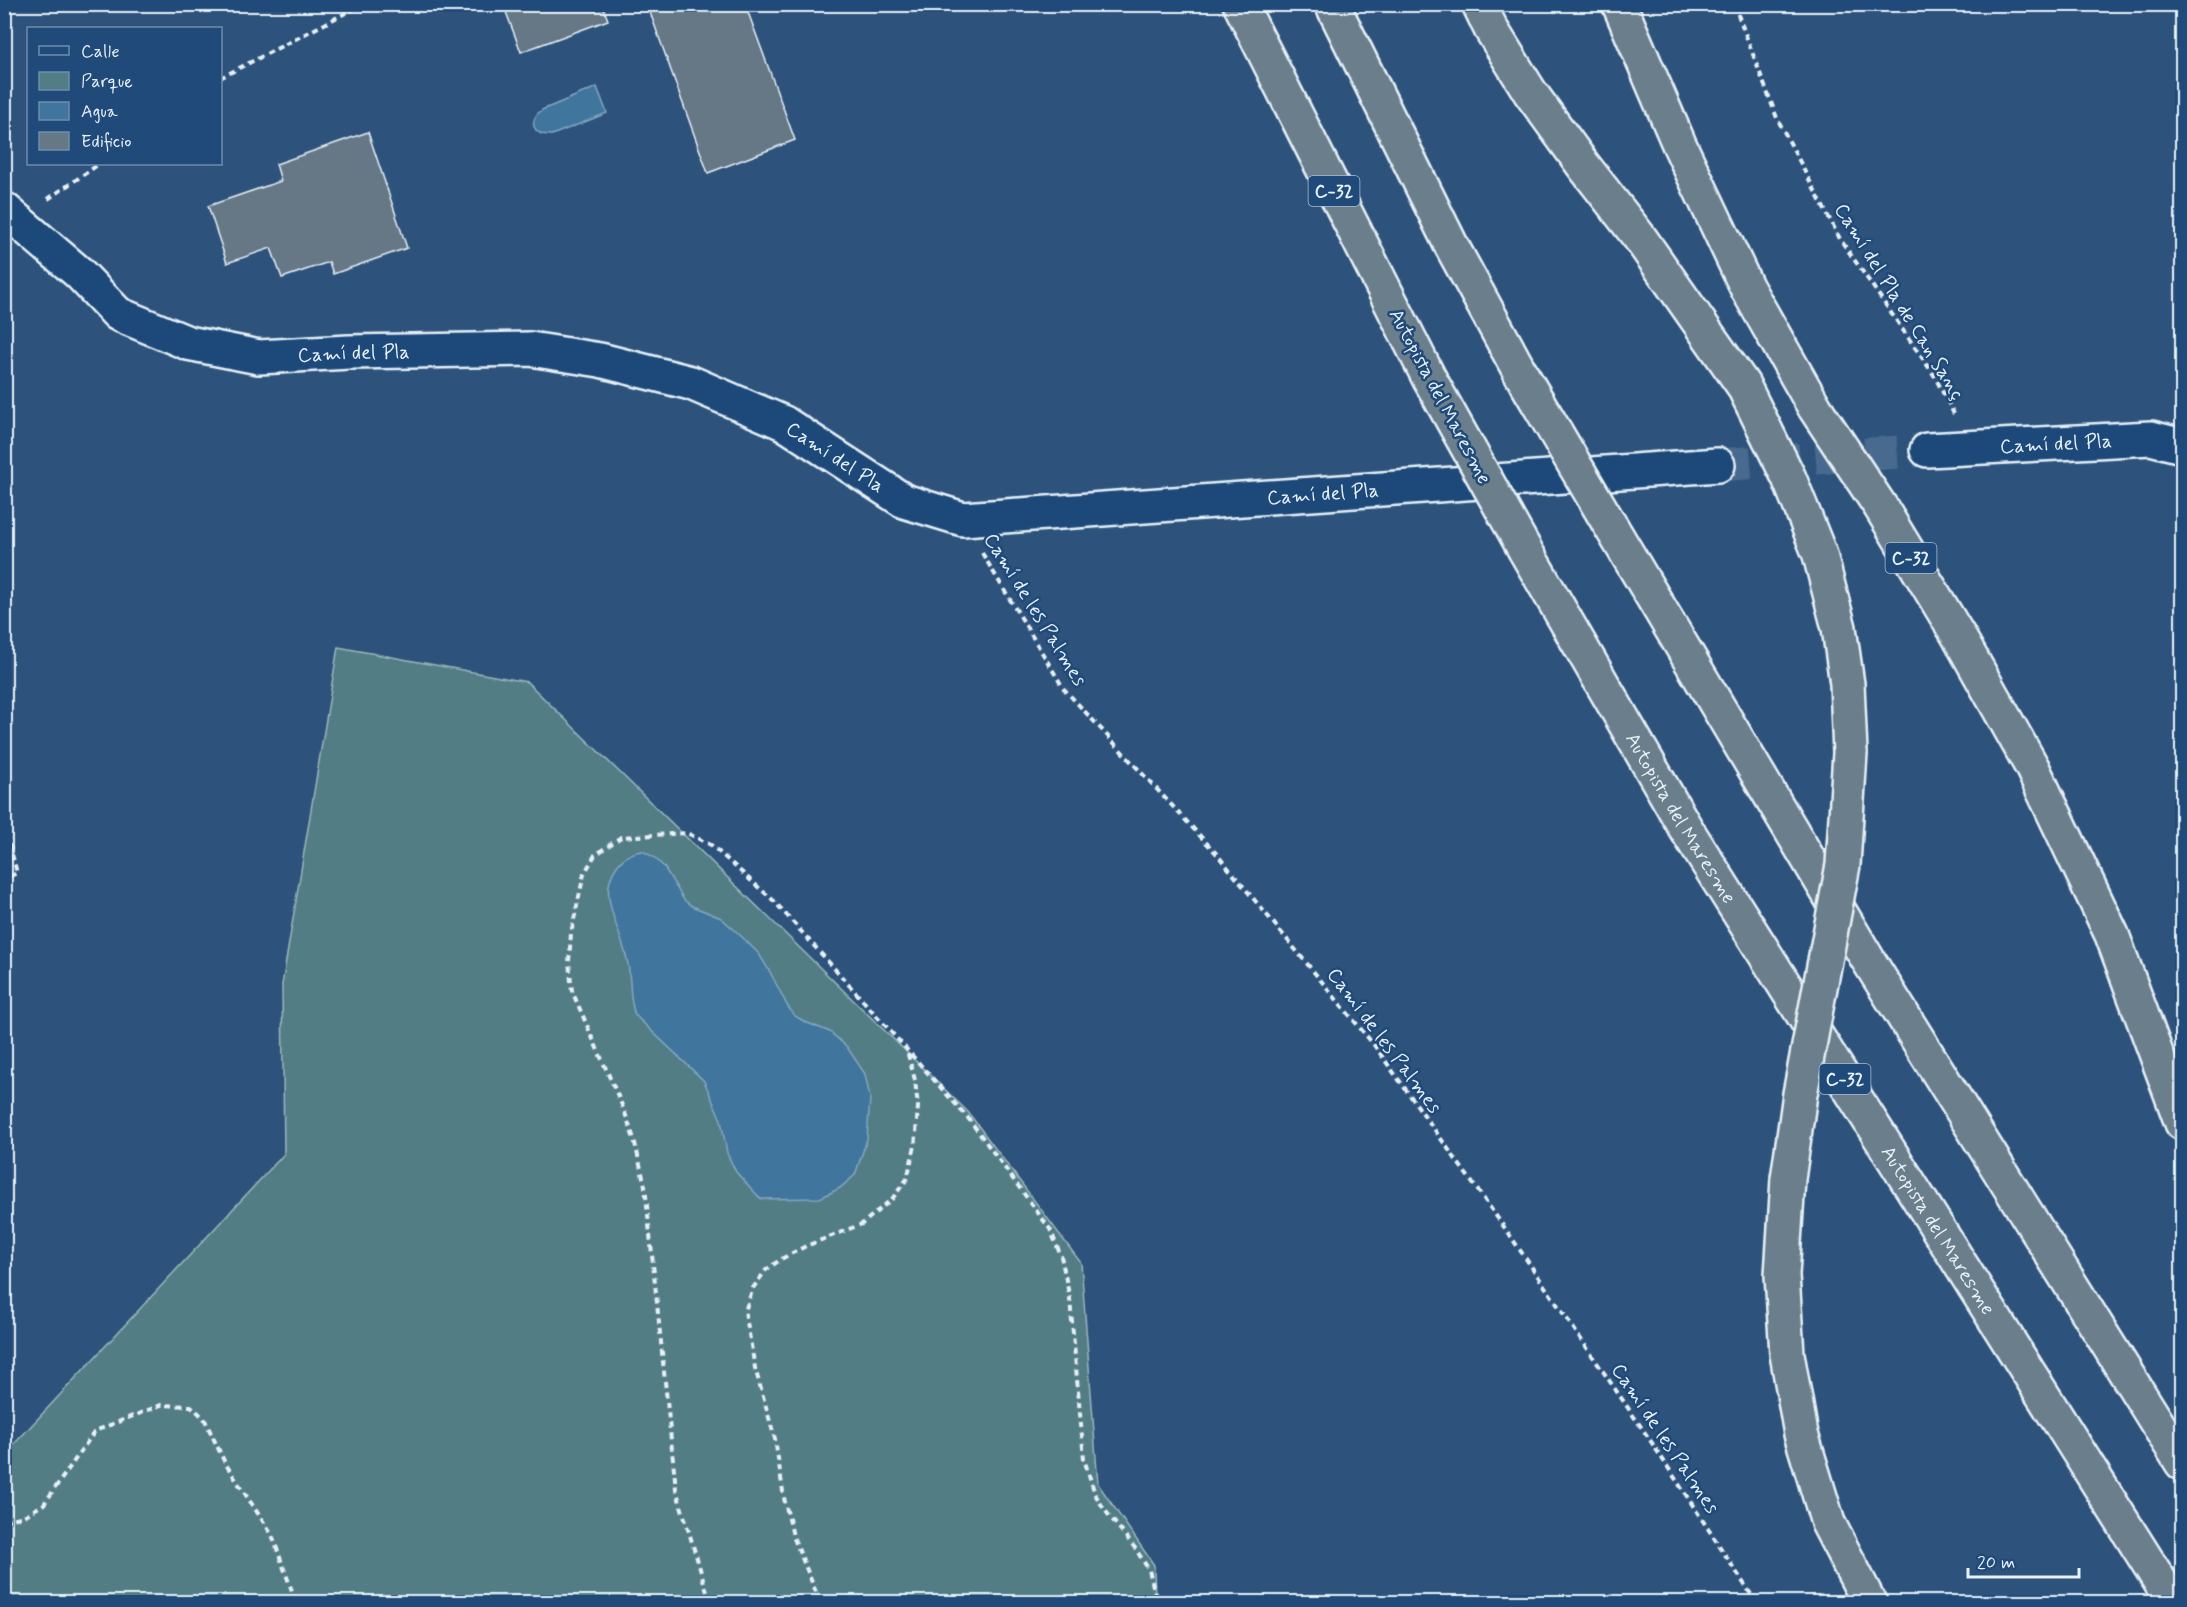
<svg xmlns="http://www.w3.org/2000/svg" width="2187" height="1607" font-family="Mynerve,sans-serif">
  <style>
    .green { fill: #527d85; stroke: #9db7be; stroke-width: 1.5 }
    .water { fill: #40759d; stroke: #83a7c1; stroke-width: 1.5 }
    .building { fill: #667786; stroke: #e8f1f8; stroke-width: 1.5 }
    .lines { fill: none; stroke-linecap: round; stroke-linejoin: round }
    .minor-tunnel { stroke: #496b8f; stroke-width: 33; stroke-dasharray: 33 16; stroke-linecap: butt }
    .minor-casing { stroke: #e8f1f8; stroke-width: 38 }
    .highway-casing { stroke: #e8f1f8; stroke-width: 38 }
    .path { stroke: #e8f1f8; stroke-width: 4; stroke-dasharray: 6 4.5; stroke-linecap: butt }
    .minor { stroke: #1f4a7a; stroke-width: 33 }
    .highway { stroke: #6b7e8b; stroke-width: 33 }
    .highway-bridge-casing { stroke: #e8f1f8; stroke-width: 38; stroke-linecap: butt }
    .highway-bridge { stroke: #6b7e8b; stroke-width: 33 }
    .labels { text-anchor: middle; stroke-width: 5; stroke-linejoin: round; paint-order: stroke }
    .shield { fill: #1f4a7a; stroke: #acbfd2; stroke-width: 1.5 }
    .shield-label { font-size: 18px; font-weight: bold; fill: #e8f1f8 }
    .street-label { font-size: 20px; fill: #e8f1f8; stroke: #1f4a7a }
  </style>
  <rect width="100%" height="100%" fill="#2d537c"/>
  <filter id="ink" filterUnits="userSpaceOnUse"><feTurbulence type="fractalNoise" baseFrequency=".0167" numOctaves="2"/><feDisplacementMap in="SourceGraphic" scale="12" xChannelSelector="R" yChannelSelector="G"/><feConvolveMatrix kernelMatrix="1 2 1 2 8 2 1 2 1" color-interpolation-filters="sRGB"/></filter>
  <g filter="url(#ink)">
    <path class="green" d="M338,647L527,682L968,1112L1081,1263L1098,1484L1154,1565L1155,1602H5L4,1455L284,1154L282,985Z"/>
    <path class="water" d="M597,87L607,113L552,135C533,136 527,121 542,110Z
      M643,851L655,858L664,867L684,900L692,906L721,918L739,934L759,954L770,972L788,1007L795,1016L805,1022L830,1032L847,1047L865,1074L870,1098L867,1139L855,1175L840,1188L820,1198L761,1199L736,1172L727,1153L721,1120L704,1081L635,1015C629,999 631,981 628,964C624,942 612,920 609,898C606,876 620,853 643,851Z"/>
    <path class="building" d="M503,4H602L608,20L521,52Z
      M647,4H745L795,140L708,173Z
      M368,132L407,248L333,274L329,262L282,278L271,248L227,263L208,206L281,181L276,164Z"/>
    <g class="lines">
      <path class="minor-tunnel" d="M1718,465L1927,450"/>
      <g class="minor-casing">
        <g id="minor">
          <path id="s1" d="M4,209L79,273L118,314L188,343L259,357L349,352L530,349L600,360L691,383L784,423L904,501L963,519L1718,465"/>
          <path id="s2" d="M1927,450L2151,438L2182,446"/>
        </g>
      </g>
      <g class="highway-casing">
        <g id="highway">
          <path d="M1240,4L1429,378"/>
          <path d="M1332,4L1450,243L1520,372"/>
          <path d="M1479,4L1491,29L1530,92L1583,165L1640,238L1743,385L1789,478L1820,555L1839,628L1847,684L1850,753"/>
          <path d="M1619,4L1679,144L1747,288L1815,408L1880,506L1958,635L2032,767L2112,935L2182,1123"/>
          <path d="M1613,530L1867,958L2182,1463"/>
          <path id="s3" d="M1525,550L1685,827L2173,1602"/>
          <path d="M1788,1179L1782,1275L1787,1354L1801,1434L1828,1523L1869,1602"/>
        </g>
      </g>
      <path class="path" d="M1734,4L1777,118L1840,239L1934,375L1954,414
        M220,78L363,4
        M48,199L99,164
        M982,553L1064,689L1215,852L1374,1045L1509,1234L1652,1443L1756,1602
        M4,824L17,873L4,879
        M4,1521L24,1516L44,1504L95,1431L161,1405L191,1406L204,1418L225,1463L272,1535L296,1602
        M710,1602L676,1489L645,1186L634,1139L624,1110L572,991L569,962L571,933L584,874L595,855L621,837L687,833L711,845L774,901L968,1118L1050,1229L1061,1256L1070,1299L1084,1459L1095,1494L1104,1509L1135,1548L1149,1570L1157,1602
        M820,1602L793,1536L784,1498L775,1439L755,1368L745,1311L753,1288L766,1270L781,1259L806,1246L862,1224L892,1199L907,1179L915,1146L918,1107L915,1080L907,1051"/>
      <use href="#minor" class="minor"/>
      <use href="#highway" class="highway"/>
      <g class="highway-bridge-casing">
        <path id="highway-bridge" d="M1520,372L1613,530
          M1429,378L1525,550
          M1788,1179L1800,1094L1843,865L1850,753"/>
      </g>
      <use href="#highway-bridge" class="highway-bridge"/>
    </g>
  </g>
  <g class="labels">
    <g class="shield">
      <rect x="1308.5" y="176" width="51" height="30" rx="4.5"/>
      <rect x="1885.5" y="543" width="51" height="30" rx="4.5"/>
      <rect x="1819.5" y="1064" width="51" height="30" rx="4.5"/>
    </g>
    <g class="shield-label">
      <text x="1334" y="197">C-32</text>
      <text x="1911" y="564">C-32</text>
      <text x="1845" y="1085">C-32</text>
    </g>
    <g class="street-label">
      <text transform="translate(1900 301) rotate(58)" y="7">Camí del Pla de Can Sanç</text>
      <text dy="7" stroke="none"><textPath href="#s1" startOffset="398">Camí del Pla</textPath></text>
      <text transform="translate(1441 396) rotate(62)" y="7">Autopista del Maresme</text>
      <text dy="7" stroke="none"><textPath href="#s2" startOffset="129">Camí del Pla</textPath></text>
      <text dy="7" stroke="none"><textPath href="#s1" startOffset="902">Camí del Pla</textPath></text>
      <text dy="7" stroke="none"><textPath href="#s1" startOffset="1406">Camí del Pla</textPath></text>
      <text transform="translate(1036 609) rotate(58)" y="7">Camí de les Palmes</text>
      <text dy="7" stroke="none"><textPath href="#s3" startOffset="310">Autopista del Maresme</textPath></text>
      <text transform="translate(1385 1040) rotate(53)" y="7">Camí de les Palmes</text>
      <text dy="7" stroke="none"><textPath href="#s3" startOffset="796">Autopista del Maresme</textPath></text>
      <text transform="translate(1666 1438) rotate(56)" y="7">Camí de les Palmes</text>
    </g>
  </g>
  <rect width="2187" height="1607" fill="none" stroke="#1f4a7a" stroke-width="24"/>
  <rect x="12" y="12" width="2163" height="1583" fill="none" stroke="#e8f1f8" stroke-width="2" filter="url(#ink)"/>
  <rect x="27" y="27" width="195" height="138" fill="#1f4a7a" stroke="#6f8dac" stroke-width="1.5"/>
  <rect x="39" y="46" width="30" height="9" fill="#1f4a7a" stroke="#6f8dac" stroke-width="1.5"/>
  <text x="81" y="57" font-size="18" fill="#e8f1f8">Calle</text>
  <rect x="39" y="72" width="30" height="18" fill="#527d85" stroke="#6f8dac" stroke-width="1.5"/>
  <text x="81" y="87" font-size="18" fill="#e8f1f8">Parque</text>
  <rect x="39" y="102" width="30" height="18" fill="#40759d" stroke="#6f8dac" stroke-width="1.5"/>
  <text x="81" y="117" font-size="18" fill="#e8f1f8">Agua</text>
  <rect x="39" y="132" width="30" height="18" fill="#667786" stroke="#6f8dac" stroke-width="1.5"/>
  <text x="81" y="147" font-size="18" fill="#e8f1f8">Edificio</text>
  <path d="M1968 1568v9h111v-9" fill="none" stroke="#e8f1f8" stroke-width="3"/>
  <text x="1977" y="1568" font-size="18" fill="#e8f1f8" stroke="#1f4a7a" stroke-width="4.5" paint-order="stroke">20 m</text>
</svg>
